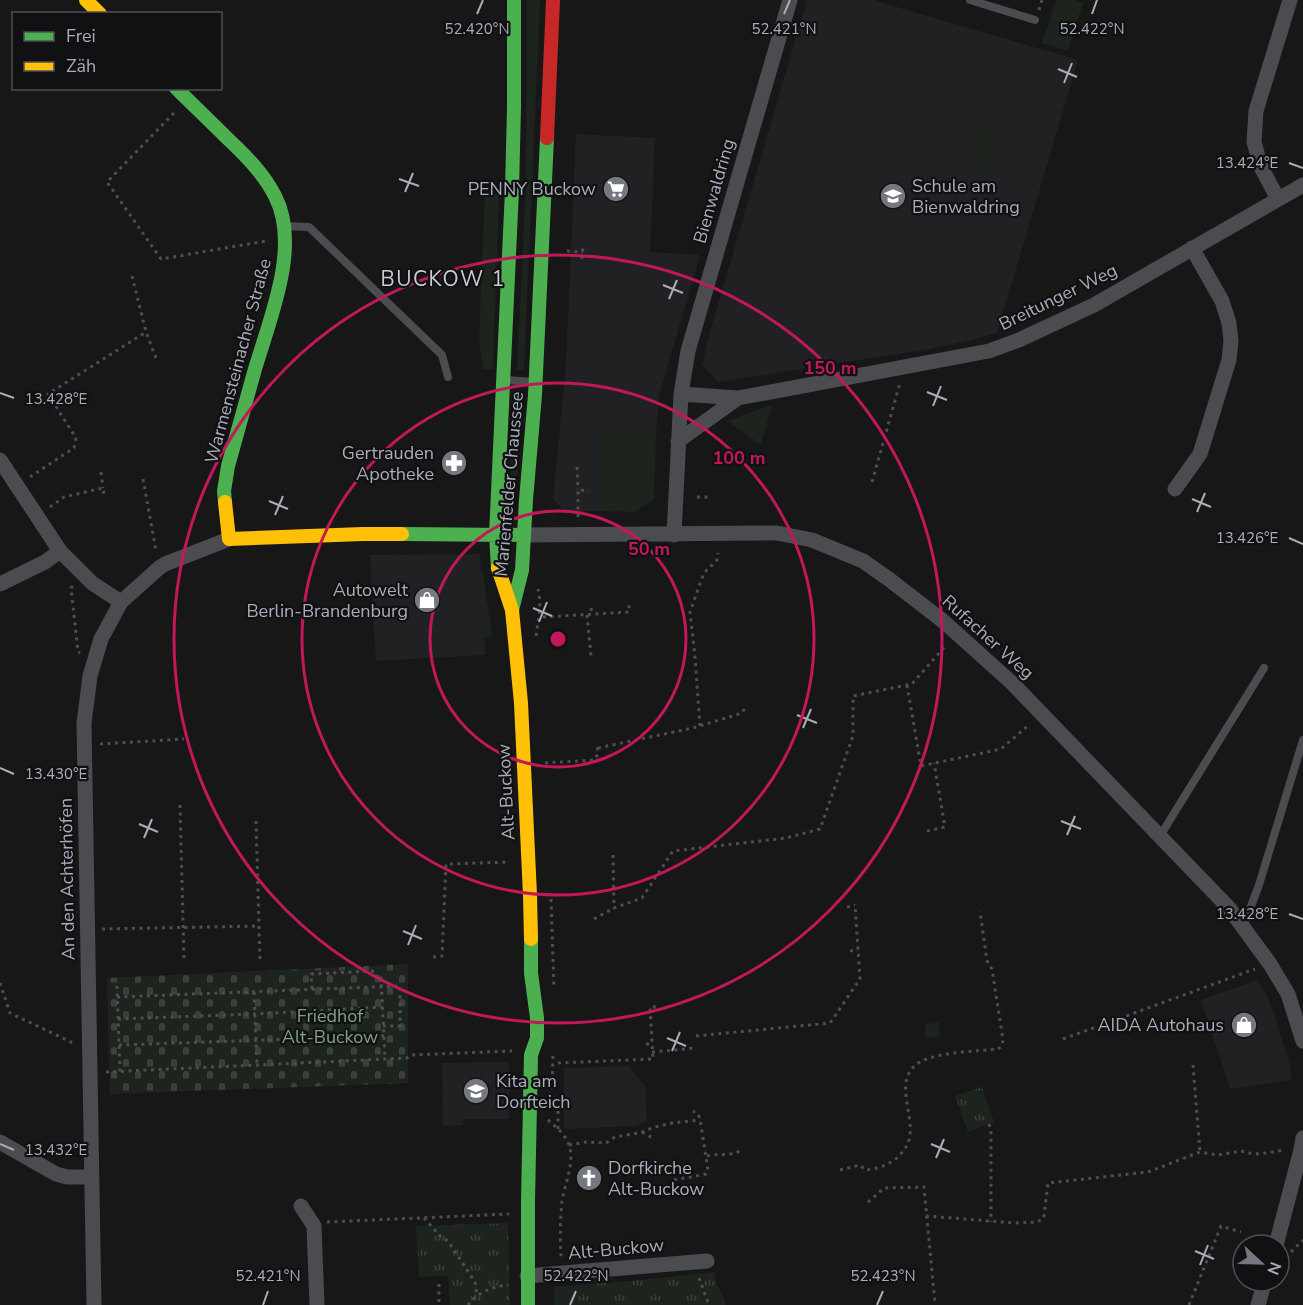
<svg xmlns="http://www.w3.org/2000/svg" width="1303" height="1305" font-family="'Nunito Sans',sans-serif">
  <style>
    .built { fill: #212123 }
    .grass { fill: #1d241e }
    .cemetery { fill: url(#cemetery-stones) }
    .park { fill: url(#park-tufts) }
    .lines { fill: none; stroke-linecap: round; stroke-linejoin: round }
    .path { stroke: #4d4e52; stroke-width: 3; stroke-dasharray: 3 4.5; stroke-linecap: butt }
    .lane { stroke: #4b4c50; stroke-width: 8 }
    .street { stroke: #4b4c50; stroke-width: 15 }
    .fast { stroke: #4caf50; stroke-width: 14 }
    .slow { stroke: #ffc107; stroke-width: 14 }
    .jam { stroke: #c62828; stroke-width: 14 }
    .ticks { fill: none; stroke: #a8adb8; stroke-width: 2 }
    .ring { fill: none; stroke: #c2185b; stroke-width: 3 }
    .labels { text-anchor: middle; stroke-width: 4.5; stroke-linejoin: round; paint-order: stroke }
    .poi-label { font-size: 18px; fill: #a8adb8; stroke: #111113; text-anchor: end }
    .street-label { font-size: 18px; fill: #a8adb8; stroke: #111113 }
    .park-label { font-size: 18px; fill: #7fa381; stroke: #111113 }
    .quarter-label { font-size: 21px; letter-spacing: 1.5px; fill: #c9ccd4; stroke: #111113 }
    .ticks-label { font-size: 15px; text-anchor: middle; fill: #a8adb8; stroke: #111113; stroke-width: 4.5; stroke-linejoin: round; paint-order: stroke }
    .centre { fill: #c2185b; stroke: #111113; stroke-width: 3 }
    .ring-label { font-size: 18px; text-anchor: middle; font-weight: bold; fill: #c2185b; stroke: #111113; stroke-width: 4.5; stroke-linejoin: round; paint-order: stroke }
  </style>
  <defs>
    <pattern id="cemetery-stones" width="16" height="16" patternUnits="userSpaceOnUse" patternTransform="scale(1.5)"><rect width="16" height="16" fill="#1d241e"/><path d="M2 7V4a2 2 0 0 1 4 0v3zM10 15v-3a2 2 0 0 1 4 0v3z" fill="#3b413d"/></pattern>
    <pattern id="park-tufts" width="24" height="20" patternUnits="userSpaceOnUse" patternTransform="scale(1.5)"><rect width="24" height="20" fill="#1d241e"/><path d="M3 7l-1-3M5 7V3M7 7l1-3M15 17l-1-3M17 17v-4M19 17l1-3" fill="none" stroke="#3b413d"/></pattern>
  </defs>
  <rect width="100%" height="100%" fill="#171717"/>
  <path class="built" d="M807,0H873L1078,60L997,333L963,342L930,349L718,382L702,365L710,332Z
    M576,134L655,138L650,252L700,255L659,396L656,433H598L599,511L565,512L553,499L566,365Z
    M480,554L485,655L376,661L370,555Z
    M1257,980L1266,993L1275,1016L1289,1062L1292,1080L1230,1089L1201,1000Z
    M509,1062V1119H464L463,1125L443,1126L442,1063Z
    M629,1066L646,1087L647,1122L636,1126L564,1129V1068Z"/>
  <path class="grass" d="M527,0H540L524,371L517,370L526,183Z
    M1056,0H1075L1083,3L1068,51L1042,43Z
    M980,129L1000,135L987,175L968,169Z
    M485,194L499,195L493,369H483L479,339Z
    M515,393L524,394L515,500H509Z
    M772,405L761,445L728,421L757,410Z
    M598,433H656L654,499L635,512L599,511Z
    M480,569L483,573L492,635L484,638Z"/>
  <path class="cemetery" d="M408,964V1083L110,1094L107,978Z"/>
  <path class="park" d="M938,1022L940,1036L926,1038L925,1024Z
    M982,1087L994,1122L968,1132L955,1096Z
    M508,1223L510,1305H450L448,1276L419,1277L416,1226Z
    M715,1272V1279L726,1305H554V1287L631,1281Z"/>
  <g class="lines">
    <path class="path" d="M1039,10L1042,0
      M174,113L107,182L161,259L266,241
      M567,251L583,252
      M582,259L583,244
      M132,276L146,332L156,358
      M577,467L578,490
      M101,472L103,488
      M30,477L74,448L76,438L48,394L146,332
      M143,479L156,551
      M872,482L900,383
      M697,497H710
      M50,507L64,497L103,488L104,495
      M578,517V490L589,491
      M73,586L71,588L78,652L80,653
      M591,608L592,614
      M587,615L591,656
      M543,617L629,612V605
      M536,636C538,620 542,605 538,589
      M907,685L921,766L1001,749L1030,724
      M700,726L695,657L690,612L702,578L706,571L717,560L718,553
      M100,744L184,739
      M598,748L693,728L742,713L745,708
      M545,763L594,760L598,754L597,744
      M180,805L184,960
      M256,821L260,963
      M927,831L945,827L934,763
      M613,855L614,908L642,898L673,851L786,838L820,829L853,736V696L912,684L947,644
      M551,899L554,989
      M847,907L855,906
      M594,919L614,908
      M102,929L259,926
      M850,951L858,950
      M433,957L442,956L446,864L510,862
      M0,983L10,1013L73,1043
      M117,986L120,1072
      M312,989L311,974L374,971L375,976H381L385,1059
      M254,992L257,1065
      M117,997L400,986V1026H383
      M118,1019L255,1014L382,1007
      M696,1036L830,1023L860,979L855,904
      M1063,1039L1255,969
      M646,1044H652
      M119,1045L384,1036
      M652,1052L696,1048
      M558,1063L653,1059L650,1007H659
      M1193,1065L1200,1152
      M106,1072L407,1058L411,1055L512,1051
      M550,1096L552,1092L553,1055
      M548,1120C556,1127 566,1135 569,1145C575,1163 565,1183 562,1201C560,1219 560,1239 561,1257
      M989,1124L991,1131V1222
      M558,1129V1105
      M642,1132L651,1137H655
      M569,1145L586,1142L606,1143L615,1137L639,1133L655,1127L672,1123L700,1120
      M707,1156C718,1153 731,1157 741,1150
      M840,1170L860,1165L865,1170C877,1169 890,1165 899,1156C903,1151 907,1147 909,1140C916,1115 891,1079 920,1062C937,1052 978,1051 998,1049L1002,1046L1003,1040L992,969L987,961L980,911
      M674,1180L706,1174L708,1170L700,1119L698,1114L693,1111
      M868,1202L884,1188L924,1187L935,1304
      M926,1216L1015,1223L1037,1222L1043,1219L1044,1216L1048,1183L1148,1172L1200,1152L1217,1155L1241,1151L1249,1153L1259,1154L1285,1150
      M424,1218L440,1236L448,1241L475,1282L477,1296
      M327,1222L509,1214
      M1291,1252L1303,1240
      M699,1278L709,1305
      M439,1284V1305
      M468,1305C477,1293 493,1286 508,1285
      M1189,1305L1221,1226L1241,1232"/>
    <path class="lane" d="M970,0L1035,20
      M286,226L309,227L442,355L448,377
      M505,380L535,382
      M1160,836L1264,668
      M1243,927L1259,885L1303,740"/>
    <path class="street" d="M1278,199L1261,167L1254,142L1256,111L1290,0
      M681,394L738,398L989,351L1019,340L1094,305L1303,185
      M678,441L738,398
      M0,460L60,551L92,583L121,602
      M1175,489L1200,454L1229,360L1231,341L1229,323L1222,301L1192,248
      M524,535L777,533L812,540L863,561L890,580L943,621L1012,683L1229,908L1270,964L1288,994L1303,1041
      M674,535L681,394L688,351L790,0
      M0,584L45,562L60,551
      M0,1142L56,1174L67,1177H91
      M301,1206L314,1226L317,1305
      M1276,1245L1301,1150L1303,1138
      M527,1276L707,1261
      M94,1305L84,723L90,676L101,639L121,602L159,568L165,564L229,539
      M1258,1305L1265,1281"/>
    <path class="fast" d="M176,88C193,105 211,122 228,139C246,156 264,174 275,196C301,246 270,318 255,369C246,401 237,434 228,466L224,491L225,502
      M402,534L524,535
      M498,568L496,535L512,190L514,107V0
      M512,610L522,570L526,500L535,395L547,138
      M528,1305V1201L531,1055L537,1038V1018L531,973V939"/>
    <path class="slow" d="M86,0L100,14
      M225,502L229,539L363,534H402
      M498,568L512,610L521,703L530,895L531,939"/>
    <path class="jam" d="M547,138L553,0"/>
  </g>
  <path class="ticks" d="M477,14L483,0M784,14L790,0M1092,14L1097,0M1058,69L1077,77M1064,83L1072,63M1289,163L1303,168M399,179L419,186M405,192L413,173M663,285L683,293M669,299L677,280M927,392L947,400M0,393L14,398M933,406L941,386M1192,499L1211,507M269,501L288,509M1197,512L1205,493M275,515L283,496M1289,538L1303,544M533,608L552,616M539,622L547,602M797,715L817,723M803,728L811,709M0,768L14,774M1061,821L1081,829M139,824L158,832M1067,835L1075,816M144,838L152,819M1289,914L1303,919M403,931L422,939M408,945L416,925M667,1038L686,1046M672,1051L680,1032M0,1144L14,1150M931,1144L950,1152M936,1158L944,1139M1195,1251L1214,1259M1200,1265L1208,1245M263,1305L268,1291M570,1305L576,1291M877,1305L883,1291"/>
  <g class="ring">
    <circle cx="558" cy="639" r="128"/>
    <circle cx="558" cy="639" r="256"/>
    <circle cx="558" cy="639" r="384"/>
  </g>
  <defs>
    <g id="supermarket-disc" transform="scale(1.35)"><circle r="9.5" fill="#757880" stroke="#111113"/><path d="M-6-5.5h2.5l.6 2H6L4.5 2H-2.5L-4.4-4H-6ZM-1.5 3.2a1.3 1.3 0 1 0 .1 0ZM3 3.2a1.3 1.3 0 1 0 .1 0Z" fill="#fff"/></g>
    <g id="school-disc" transform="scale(1.35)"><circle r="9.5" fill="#757880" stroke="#111113"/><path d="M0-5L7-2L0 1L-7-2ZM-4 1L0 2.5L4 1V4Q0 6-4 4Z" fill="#fff"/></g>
    <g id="pharmacy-disc" transform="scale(1.35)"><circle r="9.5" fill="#757880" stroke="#111113"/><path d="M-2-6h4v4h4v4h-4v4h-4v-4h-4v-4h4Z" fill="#fff"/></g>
    <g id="shop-disc" transform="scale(1.35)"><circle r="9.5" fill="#757880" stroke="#111113"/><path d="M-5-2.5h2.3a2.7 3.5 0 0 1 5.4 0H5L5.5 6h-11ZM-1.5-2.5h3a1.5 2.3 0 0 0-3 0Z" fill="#fff"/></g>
    <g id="church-disc" transform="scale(1.35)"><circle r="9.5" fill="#757880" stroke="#111113"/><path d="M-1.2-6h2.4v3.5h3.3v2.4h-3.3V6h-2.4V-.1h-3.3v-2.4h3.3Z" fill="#fff"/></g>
  </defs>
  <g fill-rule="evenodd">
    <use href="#supermarket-disc" x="616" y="189"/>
    <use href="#school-disc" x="893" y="196"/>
    <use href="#pharmacy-disc" x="454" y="463"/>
    <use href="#shop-disc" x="427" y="600"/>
    <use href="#shop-disc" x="1244" y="1025"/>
    <use href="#school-disc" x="476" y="1091"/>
    <use href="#church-disc" x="589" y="1178"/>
  </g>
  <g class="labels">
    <g class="poi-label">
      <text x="912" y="192" text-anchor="start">Schule am<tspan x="912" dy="21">Bienwaldring</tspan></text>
      <text x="596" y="195">PENNY Buckow</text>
      <text x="434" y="459">Gertrauden<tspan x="434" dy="21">Apotheke</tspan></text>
      <text x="408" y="596">Autowelt<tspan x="408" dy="21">Berlin-Brandenburg</tspan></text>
      <text x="1224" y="1031">AIDA Autohaus</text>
      <text x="496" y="1087" text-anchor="start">Kita am<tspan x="496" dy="21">Dorfteich</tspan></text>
      <text x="608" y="1174" text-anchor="start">Dorfkirche<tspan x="608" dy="21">Alt-Buckow</tspan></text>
    </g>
    <g class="street-label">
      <text transform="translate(714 191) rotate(-74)" y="6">Bienwaldring</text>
      <text transform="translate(1058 297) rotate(-26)" y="6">Breitunger Weg</text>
      <text transform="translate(238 361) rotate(-75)" y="6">Warmensteinacher Straße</text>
      <text transform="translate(509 484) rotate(-85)" y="6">Marienfelder Chaussee</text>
      <text transform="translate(988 637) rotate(42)" y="6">Rufacher Weg</text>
      <text transform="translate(506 792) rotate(-93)" y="6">Alt-Buckow</text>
      <text transform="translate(67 879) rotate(-91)" y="6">An den Achterhöfen</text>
      <text transform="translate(616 1249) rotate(-5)" y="6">Alt-Buckow</text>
    </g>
    <g class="park-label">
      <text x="330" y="1022">Friedhof<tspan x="330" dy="21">Alt-Buckow</tspan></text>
    </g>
    <g class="quarter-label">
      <text x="443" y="286">BUCKOW 1</text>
    </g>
  </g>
  <g class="ticks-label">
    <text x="477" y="34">52.420°N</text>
    <text x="784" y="34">52.421°N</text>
    <text x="1092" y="34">52.422°N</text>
    <text x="1247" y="168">13.424°E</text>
    <text x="56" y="404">13.428°E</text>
    <text x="1247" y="543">13.426°E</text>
    <text x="56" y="779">13.430°E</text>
    <text x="1247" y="919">13.428°E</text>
    <text x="56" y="1155">13.432°E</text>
    <text x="268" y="1281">52.421°N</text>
    <text x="576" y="1281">52.422°N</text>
    <text x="883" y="1281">52.423°N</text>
  </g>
  <circle cx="558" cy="639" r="9" class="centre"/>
  <g class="ring-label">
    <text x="830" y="374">150 m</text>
    <text x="739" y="464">100 m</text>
    <text x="649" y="555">50 m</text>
  </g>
  <rect x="12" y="12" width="210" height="78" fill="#111113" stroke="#4d4f55" stroke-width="1.5"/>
  <rect x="24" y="32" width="30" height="9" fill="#4caf50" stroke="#4d4f55" stroke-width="1.5"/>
  <text x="66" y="42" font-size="18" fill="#a8adb8">Frei</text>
  <rect x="24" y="62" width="30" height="9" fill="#ffc107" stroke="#4d4f55" stroke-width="1.5"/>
  <text x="66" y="72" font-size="18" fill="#a8adb8">Zäh</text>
  <g transform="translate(1261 1263) rotate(112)"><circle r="28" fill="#111113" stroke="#4d4f55" stroke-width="1.5"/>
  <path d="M0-4.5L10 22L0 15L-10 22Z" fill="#757880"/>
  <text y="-9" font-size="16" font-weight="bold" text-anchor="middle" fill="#a8adb8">N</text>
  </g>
</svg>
